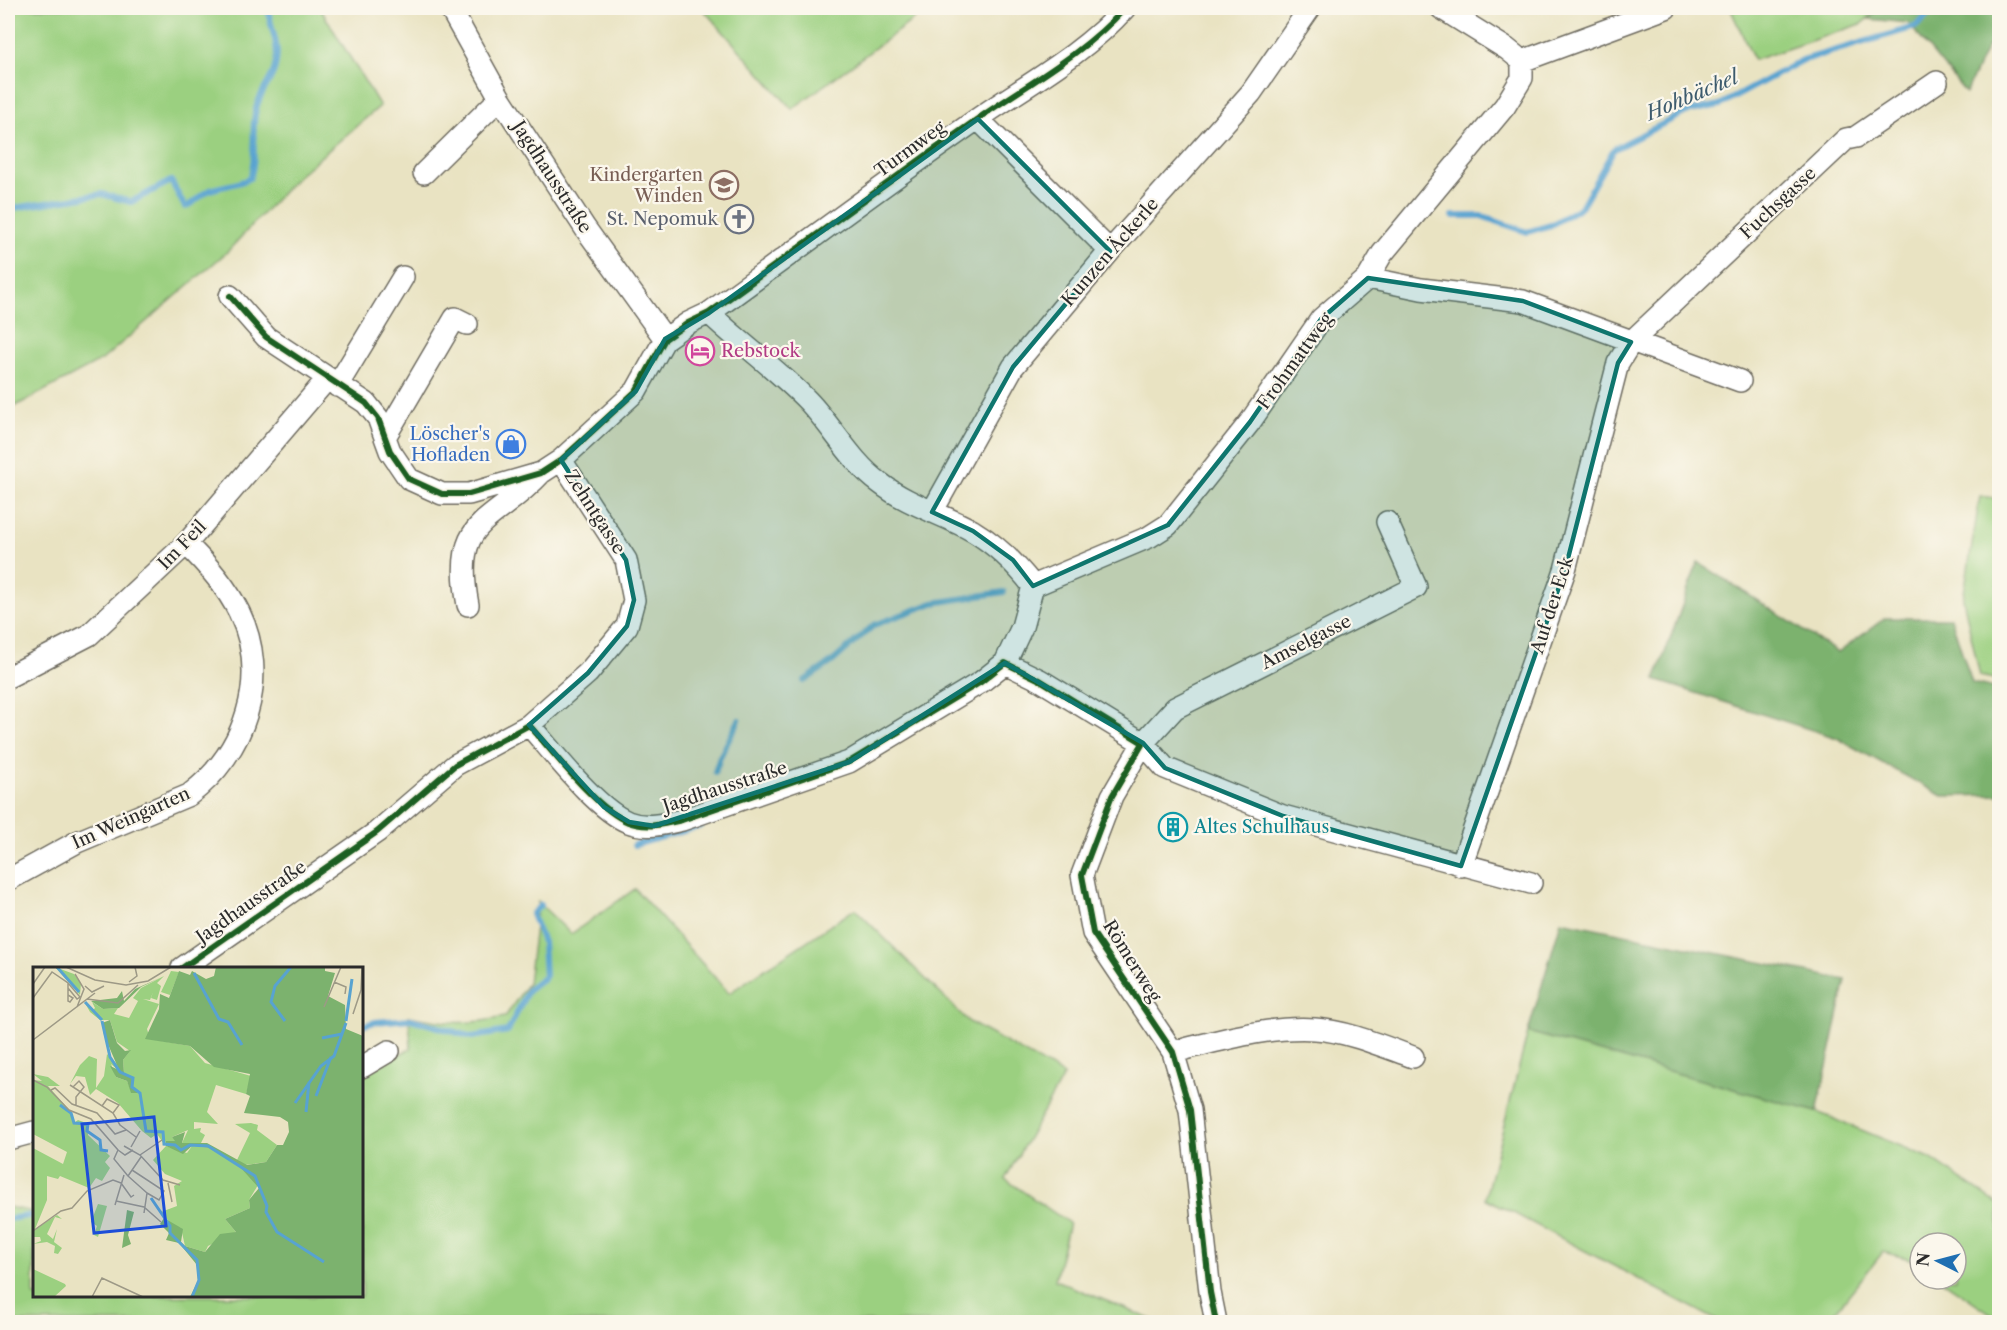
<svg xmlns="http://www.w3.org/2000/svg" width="2007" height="1330" font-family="'Libre Caslon Text',serif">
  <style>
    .green { fill: #9bd080; stroke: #637e56; stroke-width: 1.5 }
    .forest { fill: #7cb26e; stroke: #546e4c; stroke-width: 1.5 }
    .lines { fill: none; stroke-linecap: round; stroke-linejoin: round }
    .stream { stroke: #58a3d0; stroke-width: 6 }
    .minor-casing { stroke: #6e6b60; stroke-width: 24 }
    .minor { stroke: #fff; stroke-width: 21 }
    .cycleway-casing { stroke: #fbf7ec; stroke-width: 10 }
    .cycleway { stroke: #1b5e20; stroke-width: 6 }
    .marked { fill: #0f766e; fill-opacity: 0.2; stroke: #0f766e; stroke-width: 4.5; stroke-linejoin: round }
    .labels { text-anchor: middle; stroke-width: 4.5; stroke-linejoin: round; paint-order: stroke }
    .street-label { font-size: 18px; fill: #2b2b2b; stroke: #fbf7ec }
    .education-label { font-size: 18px; fill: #785e54; stroke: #fbf7ec; text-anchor: end }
    .worship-label { font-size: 18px; fill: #5b616d; stroke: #fbf7ec; text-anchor: end }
    .hotel-label { font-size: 18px; fill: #b23c85; stroke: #fbf7ec; text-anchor: start }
    .shop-label { font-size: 18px; fill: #366cbe; stroke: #fbf7ec; text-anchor: end }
    .culture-label { font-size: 18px; fill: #0d838f; stroke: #fbf7ec; text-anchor: start }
    .water-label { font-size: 20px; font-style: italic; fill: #3d5b6d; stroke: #fbf7ec }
    .inset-river { fill: none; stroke: #58a3d0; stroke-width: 3 }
    .inset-road { fill: none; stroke: #9d9986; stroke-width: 1.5 }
    .view { fill: #1d4ed8; fill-opacity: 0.15; stroke: #1d4ed8; stroke-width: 3 }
    .inset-edge { fill: none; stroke: #2b2b2b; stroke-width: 3 }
  </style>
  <rect width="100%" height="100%" fill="#fbf7ec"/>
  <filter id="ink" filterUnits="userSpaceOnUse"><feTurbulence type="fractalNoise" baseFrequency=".0167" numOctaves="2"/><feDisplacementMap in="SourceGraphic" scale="12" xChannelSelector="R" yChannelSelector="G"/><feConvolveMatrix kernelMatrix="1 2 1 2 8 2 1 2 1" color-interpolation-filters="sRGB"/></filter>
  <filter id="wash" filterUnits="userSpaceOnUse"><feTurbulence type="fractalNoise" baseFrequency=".008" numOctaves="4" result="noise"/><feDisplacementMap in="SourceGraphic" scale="24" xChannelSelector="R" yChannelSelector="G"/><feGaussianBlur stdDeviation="1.35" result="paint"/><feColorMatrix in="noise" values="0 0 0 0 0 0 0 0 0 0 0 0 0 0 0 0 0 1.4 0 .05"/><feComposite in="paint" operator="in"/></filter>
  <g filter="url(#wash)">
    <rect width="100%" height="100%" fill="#e9e3c2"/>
    <path class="green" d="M8,8H320L380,106L297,177L228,251L102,360L8,410Z
      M702,8H929L792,109Z
      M1730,8H1880L1861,24L1754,60Z
      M1980,496L1999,499V680L1980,676L1963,599Z
      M635,889L729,993L855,909L969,1022L1064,1075L1005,1179L1069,1223L1055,1280L1158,1322H8V1207L34,1212V1296H362V1075L411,1048L409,1016C449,1024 465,1025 505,1017L528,983L538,902L571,934Z
      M1528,1032L1817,1112L1930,1158L1999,1205V1319L1940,1279H1956V1243H1920V1265L1910,1259L1883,1252L1827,1322H1720L1485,1198Z"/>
    <path class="forest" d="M1880,8H1999V41L1987,47L1966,93L1908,23L1868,19Z
      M1698,562L1838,653L1885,618H1951L1972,683L1999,689V795L1942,796L1837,738L1655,680Z
      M1561,921L1846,980L1817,1112L1528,1032Z"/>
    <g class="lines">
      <path class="stream" d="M8,209L102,194L131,202L171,181L185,207C195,203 200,195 208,191C222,185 236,186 250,178C258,155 250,132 256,109C259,93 272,81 275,67C281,45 270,29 268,8
        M1453,216H1481L1527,232L1551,225L1581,207L1614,149L1686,112L1720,105L1803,60L1915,27L1936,8
        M804,681L832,662L874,625L933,603L1004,592
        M715,772L720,757L739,720
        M634,845L701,826
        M362,1026L375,1022L411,1019L472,1037L508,1031L528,990L545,977L543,942L532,914L541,905
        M8,1219L34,1215"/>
    </g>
  </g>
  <g filter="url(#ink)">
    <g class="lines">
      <g class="minor-casing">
        <path id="minor" d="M450,8L500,98L585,228L665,339
          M1522,61L1666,8
          M978,119L1110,251
          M424,173L500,98
          M1368,278L1382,254L1505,106L1522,78V61L1507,49L1441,8
          M230,296L266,337L366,403L378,418L390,451L409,479L442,494H469L541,473L561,460L636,391L665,339L688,323L709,313C798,249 886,183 976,120C1026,85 1083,55 1125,8
          M709,313C741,344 777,369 808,401C833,427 851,462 880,483C908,505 943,514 973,531C998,546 1016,564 1033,586
          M337,386L403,277
          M385,437L455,318L467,324
          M932,512L1013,367L1110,251L1251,93L1310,8
          M1033,586L1149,537L1168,525L1250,422L1321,319L1368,278L1421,289L1523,301L1740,381
          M468,605C451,516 492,526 541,473
          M1005,663L1040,680L1143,743L1165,768L1283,816L1531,883
          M8,677L89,635L186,544L327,379
          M529,725L588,673L627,626L634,600L626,560L561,460
          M1461,866L1565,570L1618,363L1631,342L1846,139L1856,137L1937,82
          M8,880L77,842L189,795C245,753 271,678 239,612C226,586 207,564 186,544
          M182,968L377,832L455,765L529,725C553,752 596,809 628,822C646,829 665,824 682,820L849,762L981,682L1005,663L1022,627L1033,586
          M1173,1052C1219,1041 1266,1026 1315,1029C1347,1031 1382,1046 1413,1057
          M362,1067L389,1051
          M8,1139L34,1132
          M1216,1322L1210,1292L1190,1110L1173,1052L1093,933L1082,875L1112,796L1143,743L1175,708L1416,587L1387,522"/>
      </g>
      <use href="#minor" class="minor"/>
      <g class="cycleway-casing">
        <path id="cycleway" d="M230,296L266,337L366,403L378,418L390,451L409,479L442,494H469L541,473L561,460L636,391L665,339L688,323L709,313C798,249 886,183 976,120C1026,85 1083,55 1125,8
          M182,968L377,832L455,765L529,725C553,752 596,809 628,822C646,829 665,824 682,820L849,762L981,682L1005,663L1040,680L1143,743L1112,796L1082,875L1093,933L1173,1052L1190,1110L1210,1292L1216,1322"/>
      </g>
      <use href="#cycleway" class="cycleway"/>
    </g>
  </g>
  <path class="marked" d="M978,119L1110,251L1013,367L932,512L973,531L1013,560L1033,586L1168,525L1250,422L1321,319L1368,278L1523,301L1631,342L1618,363L1565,570L1461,866L1283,816L1165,768L1143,743L1005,663L849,762L654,826L629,822L604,807L529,725L588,673L627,626L634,600L626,560L561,460L636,391L665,339L709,313Z"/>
  <defs>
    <g id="school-ring" transform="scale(1.5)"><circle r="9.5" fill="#fbf7ec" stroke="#8d6e63" stroke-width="1.5"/><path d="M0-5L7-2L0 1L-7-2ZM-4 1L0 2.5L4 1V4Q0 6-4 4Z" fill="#8d6e63"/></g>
    <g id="church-ring" transform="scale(1.5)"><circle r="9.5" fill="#fbf7ec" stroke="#6b7280" stroke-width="1.5"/><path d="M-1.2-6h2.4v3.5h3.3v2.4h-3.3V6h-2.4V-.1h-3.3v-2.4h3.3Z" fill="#6b7280"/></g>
    <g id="hotel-ring" transform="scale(1.5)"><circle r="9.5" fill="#fbf7ec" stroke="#d1479c" stroke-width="1.5"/><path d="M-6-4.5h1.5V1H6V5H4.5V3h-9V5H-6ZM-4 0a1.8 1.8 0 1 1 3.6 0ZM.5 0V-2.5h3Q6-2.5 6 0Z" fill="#d1479c"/></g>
    <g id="shop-ring" transform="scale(1.5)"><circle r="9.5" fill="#fbf7ec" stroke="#3f7fe0" stroke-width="1.5"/><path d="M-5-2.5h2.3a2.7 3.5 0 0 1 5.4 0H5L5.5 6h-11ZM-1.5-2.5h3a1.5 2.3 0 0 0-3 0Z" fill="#3f7fe0"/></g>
    <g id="building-ring" transform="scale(1.5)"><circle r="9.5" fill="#fbf7ec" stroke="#0f9aa8" stroke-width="1.5"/><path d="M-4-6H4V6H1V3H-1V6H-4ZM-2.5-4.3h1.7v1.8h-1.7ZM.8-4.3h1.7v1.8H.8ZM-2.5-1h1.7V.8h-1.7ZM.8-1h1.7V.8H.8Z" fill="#0f9aa8"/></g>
  </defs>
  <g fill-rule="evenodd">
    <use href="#school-ring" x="724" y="185"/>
    <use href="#church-ring" x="739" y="219"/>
    <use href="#hotel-ring" x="700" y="351"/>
    <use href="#shop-ring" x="511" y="444"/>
    <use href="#building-ring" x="1173" y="827"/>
  </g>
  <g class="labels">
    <g class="street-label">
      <text transform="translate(910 149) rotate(-36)" y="6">Turmweg</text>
      <text transform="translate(552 177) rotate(57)" y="6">Jagdhausstraße</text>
      <text transform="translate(1778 203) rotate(-43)" y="6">Fuchsgasse</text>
      <text transform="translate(1110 252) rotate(-49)" y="6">Kunzen Äckerle</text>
      <text transform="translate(1295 361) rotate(-54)" y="6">Frohmattweg</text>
      <text transform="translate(595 512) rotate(57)" y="6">Zehntgasse</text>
      <text transform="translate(182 545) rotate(-46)" y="6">Im Feil</text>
      <text transform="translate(1552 605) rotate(-72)" y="6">Auf der Eck</text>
      <text transform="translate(1306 642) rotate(-27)" y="6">Amselgasse</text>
      <text transform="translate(725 787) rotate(-18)" y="6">Jagdhausstraße</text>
      <text transform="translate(131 818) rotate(-24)" y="6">Im Weingarten</text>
      <text transform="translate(251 902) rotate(-35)" y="6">Jagdhausstraße</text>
      <text transform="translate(1132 961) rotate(58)" y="6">Römerweg</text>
    </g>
    <g class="education-label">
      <text x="703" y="181">Kindergarten<tspan x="703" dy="21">Winden</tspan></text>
    </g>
    <g class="worship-label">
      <text x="718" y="225">St. Nepomuk</text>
    </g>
    <g class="hotel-label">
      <text x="721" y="357">Rebstock</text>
    </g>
    <g class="shop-label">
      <text x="490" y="440">Löscher's<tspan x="490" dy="21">Hofladen</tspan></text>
    </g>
    <g class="culture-label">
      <text x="1194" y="833">Altes Schulhaus</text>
    </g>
    <g class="water-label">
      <text transform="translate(1692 95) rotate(-23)" y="7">Hohbächel</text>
    </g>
  </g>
  <g transform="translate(33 967)">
    <rect width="330" height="330" fill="#e9e3c2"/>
    <path d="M22,0L41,7L48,16L47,28ZM138,4L146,5L137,28L128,25ZM131,9L124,16L128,19L124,33L118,31L120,25L117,33L110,32L126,37L114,62L117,72L157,79L172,96L218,109L213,127L183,118L174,145L185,157L161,155V162L168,161L167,165L172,168L168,176H149L155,163L139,170L145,175L131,177L124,167L118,171L109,164L85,136L63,122L57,128L52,110L43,109L37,117L47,98L56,89L64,92L63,121L71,109L74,87L84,97L85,103L78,97L83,110L94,114L99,126H105L99,120L100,112L91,107L90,93L97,84L84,75L77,53H67L57,45L52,36L59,44L62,41L59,35L70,42L85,41L81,47L96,51L105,34L100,31L108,21ZM0,107L15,110L27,119H15L38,145L41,156L45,153L56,157L55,168L77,189L72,195L77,201L69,214L63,211L56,221L27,209L25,212L14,209V233L2,262L24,248L29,252L22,250L14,267L20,272L24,262L21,275L29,281L25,287L21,286L22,279L14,275L0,277L8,274L7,270H0V181L30,197L34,185L0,167V113L9,114ZM218,156L225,158L224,163L244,178L233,195L212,198L204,193L217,166L202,157ZM133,179L154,186L159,179L177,181L206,199L225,218L216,233L217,241L192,252L203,265L175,279L172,285L152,279L148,261L140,259L128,245L144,239L141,219L149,214L132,207L120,193ZM65,237L74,239L65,270L61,268L64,259L58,255ZM0,302L32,317L33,319L21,330H0Z" fill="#9bd080"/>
    <path d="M183,0H292V4L302,6L295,29L312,38L313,62L330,69V330H157L165,314L164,298L146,276L133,273L136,266L127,257L131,251L150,262L148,275L152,279L172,285L187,267L203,265L192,252L217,241L216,233L226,221L206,199L177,181L159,179L150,187L133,179V174H142L139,170L152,165L149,176H174L214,198L233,195L244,178H250L256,165L255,155L247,150L211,146L217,129L213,127L217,107L181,100L157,79L112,72L126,42L127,27L136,31L146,4L157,8L159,4L173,12L181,9ZM129,10L108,20L86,41L70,42L58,34L84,31L89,24L91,34L102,22ZM77,53L84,76L92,84L98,83L90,93L91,106L100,112L99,120L105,126H98L94,114L83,110L77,99L86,103L71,68L69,56ZM94,243L101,245L95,268L98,277L89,281Z" fill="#7cb26e"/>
    <path class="inset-river" d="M24,0L46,25M161,6L186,52L195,55L209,78M52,35L69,53M69,54L77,90L87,105L100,111L99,120L107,126L113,164L130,165L131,177L142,178L148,183L157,178L175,179L222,209L234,239L233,245L244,265L291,295M252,54L238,35L242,19L258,0M313,54L319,12M289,71L309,67M283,129L298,90M262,136L288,99L301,89L313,56M27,138L38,146L41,156L55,157L54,164L67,173L68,183L75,184M273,145L276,115M118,231L137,259V266L164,293L166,313L159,330"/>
    <path class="inset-road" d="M33,0L62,13L93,18L115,14L138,0M42,7L51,22L44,40M96,15L104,9L102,0M301,15L313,20L312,27M0,17L12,0M52,19L59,25L71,19M35,21L44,32L47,30L35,16M35,28L40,31L37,35L35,34ZM0,31L19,5L35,16V28M54,32L85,36L105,18M291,40L308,0M320,47L328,23L329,0M0,73L62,26M0,113L14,120L36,143L58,152L85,183L81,192L95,209M37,118L80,146L87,158L103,170M40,120L46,114L51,120L43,130V139M18,123L22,121L39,137L64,146L82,167L93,163M69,139L74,132L86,138L80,146M91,179L107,188L130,213L147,218M98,180L107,164M85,183L92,188L100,183M107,188L129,173M99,203L131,224L126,233L114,226M95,209L114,226L111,246M95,209L108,190M88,216L98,230L101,228M135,216L139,235M83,234L111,240L128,255M82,238L91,208M0,264L28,244L39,241L54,224L80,213L88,216M59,330L69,311L110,330"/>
    <path class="view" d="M121,150L133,259L61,266L49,157Z"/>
    <rect width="330" height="330" class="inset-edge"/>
  </g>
  <rect width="2007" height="1330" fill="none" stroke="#fbf7ec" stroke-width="30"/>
  <g transform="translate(1938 1261) rotate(276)"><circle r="28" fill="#fbf7ec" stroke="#a8a59f" stroke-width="1.5"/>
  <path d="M0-4.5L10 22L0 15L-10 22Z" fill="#1f6fb2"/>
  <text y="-9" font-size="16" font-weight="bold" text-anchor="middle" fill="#2b2b2b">N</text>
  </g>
</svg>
